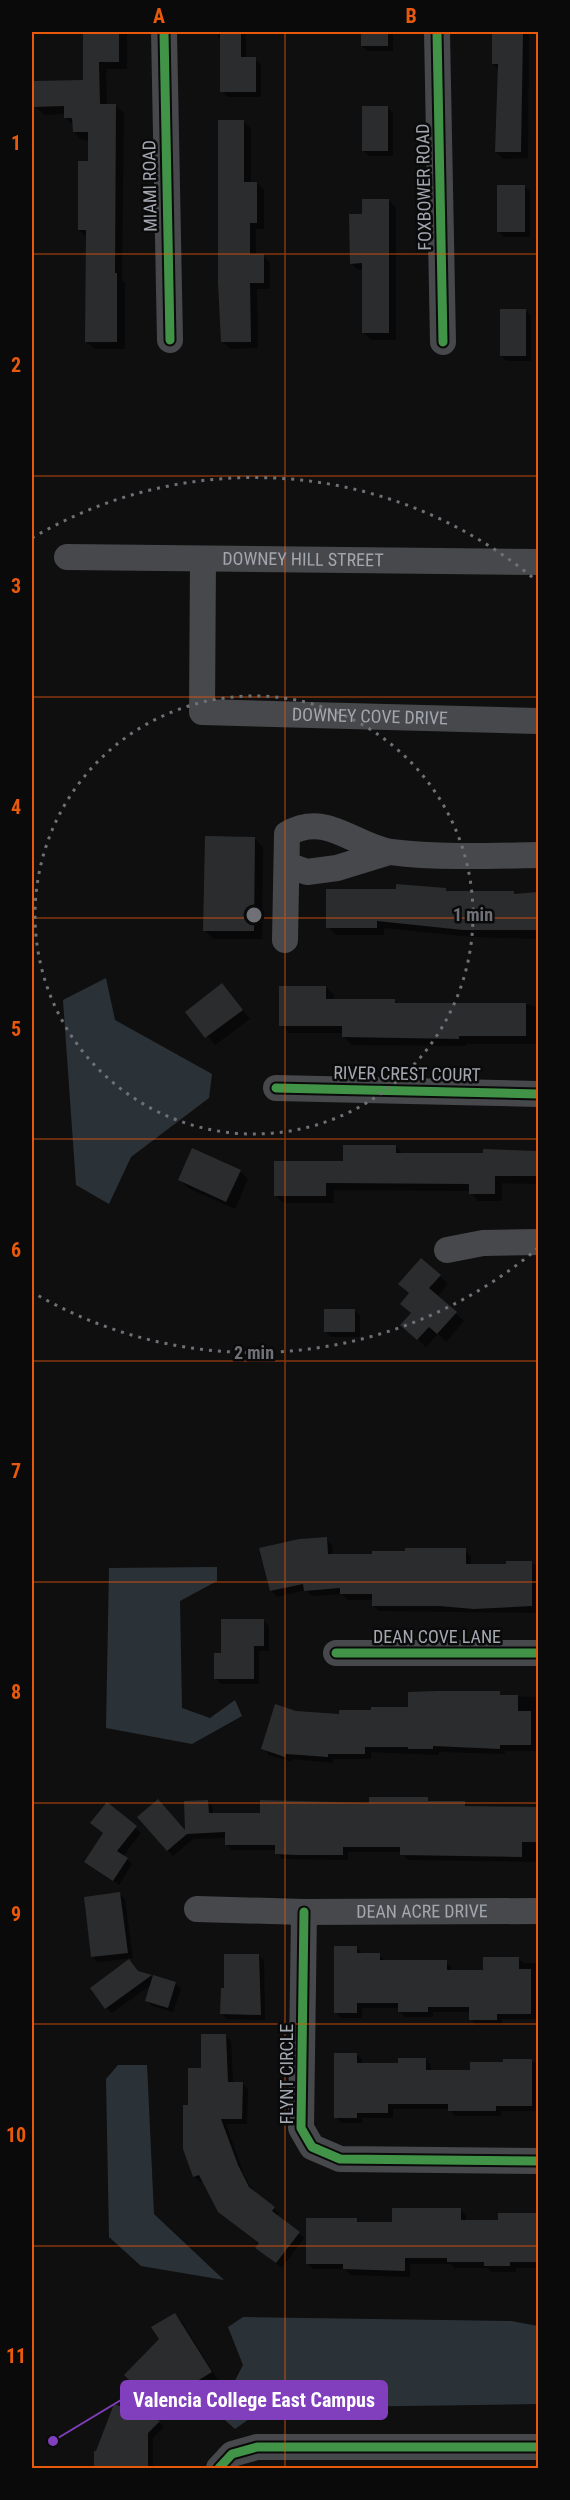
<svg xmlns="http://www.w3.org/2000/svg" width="570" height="2500" font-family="'Roboto Condensed',sans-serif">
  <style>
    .water { fill: #2b3237 }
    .shadow { fill: #0007 }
    .building { fill: #2b2c2d }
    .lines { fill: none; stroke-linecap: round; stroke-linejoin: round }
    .minor { stroke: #47484b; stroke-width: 26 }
    .cycleway-casing { stroke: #0a0a0b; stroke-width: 13 }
    .cycleway { stroke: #419447; stroke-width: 9 }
    .grid { fill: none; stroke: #e8590c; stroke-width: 1.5; stroke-opacity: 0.55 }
    .ring { fill: none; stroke: #6f7177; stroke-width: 3; stroke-dasharray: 3 6 }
    .labels { text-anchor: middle; stroke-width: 5; stroke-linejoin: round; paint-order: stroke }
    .street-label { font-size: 18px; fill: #a2a6af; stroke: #0a0a0b }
    .centre { fill: #6f7177; stroke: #0a0a0b; stroke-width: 3 }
    .ring-label { font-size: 18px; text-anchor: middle; font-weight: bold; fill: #6f7177; stroke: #0a0a0b; stroke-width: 5; stroke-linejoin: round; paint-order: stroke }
    .leader { fill: none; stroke: #813ebd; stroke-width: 2 }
    .callout-dot { fill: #813ebd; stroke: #0a0a0b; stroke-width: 2 }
    .callout { fill: #813ebd; stroke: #813ebd; stroke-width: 2 }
    .callout-label { font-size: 20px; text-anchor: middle; font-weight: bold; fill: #fff }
    .neatline { fill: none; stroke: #e8590c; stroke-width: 2 }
    .grid-label { font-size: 20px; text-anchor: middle; font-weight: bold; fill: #e8590c }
  </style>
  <rect width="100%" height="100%" fill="#0f0f10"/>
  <path class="water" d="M106,978L115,1020L212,1074L209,1098L131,1157L109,1204L76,1185L63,1000Z
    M217,1567V1581L180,1601L182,1708L210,1718L235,1700L242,1716L192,1744L106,1728L109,1568Z
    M118,2065H147L154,2214L224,2280L141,2266L109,2237L106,2079Z
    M243,2317L511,2321L538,2326V2404L265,2408L235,2429L218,2414L243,2365L228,2327Z"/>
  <path class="shadow" d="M92,32H127V69H106L107,106L115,105L124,113L122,281L125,283V349H94L86,341L87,238L79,230L90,162V140H82L74,132V126L65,117V114L44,115L36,107L85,81Z
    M218,32H246V59H255L261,64V97H227L222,91V41L218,37Z
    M362,32H393V51H368L362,46Z
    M493,32H529L528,158L503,159L496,152L499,70L493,64Z
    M387,107L393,113V156H369L363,150Z
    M244,122L251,129V183H257L264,190V229H256V255H263L270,263V289H257L258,348L230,349L223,342Z
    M524,186L530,192V237H504L498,231Z
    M389,200L396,208V340H371L364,333V270H358L351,263L364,215Z
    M526,311L531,316V361H507L501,356Z
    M254,838L263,847L262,939H213L205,931Z
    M445,890L448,893H514L516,895L538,893V939L472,937L384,928V935H336L328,927Z
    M222,985L250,1019L215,1045L187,1012Z
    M326,987L334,995V1001H395L399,1005L526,1004L538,1007V1044H466V1046L352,1045L344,1037V1033H289L281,1025Z
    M396,1147L403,1154H485V1150L538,1152V1184L502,1183V1201H478L470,1191L334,1190V1203H283L275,1195L344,1162Z
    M240,1171L248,1179L235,1209L188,1188L180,1180Z
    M440,1276L448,1284L437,1297L464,1321L446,1342L438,1334L426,1347L411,1333L413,1314L402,1304Z
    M355,1310L360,1316V1337H331L325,1331Z
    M326,1539L332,1545L333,1556H373L465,1550L471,1556V1566H507L531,1562L538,1566V1613L379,1611L373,1605V1600H348L342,1594L312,1596L306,1590L277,1597L271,1590Z
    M263,1621L269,1626V1651H259V1684H221L216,1678L223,1654Z
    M499,1693L503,1696L538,1697V1751H505V1754L439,1752V1755L371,1752V1759H334L333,1763L292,1759V1762L269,1755L263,1748L296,1712L341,1716L410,1708Z
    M427,1799L431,1803H464L469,1807L538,1808V1862L408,1860L402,1852H348V1860L282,1859L276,1850H232L227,1845V1838L193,1839L173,1856L139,1817L187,1833L207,1801L213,1807V1815H262Z
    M107,1804L141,1833L123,1856L132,1864L119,1885L86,1862L104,1834L97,1828Z
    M120,1894L125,1900L133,1958L98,1962L92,1957Z
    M357,1948L362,1953L379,1955L384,1960L446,1962L451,1967V1971H485L518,1958L524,1963H538V2007H536V2019H502V2025H476L471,2019V2012H433V2017H405L400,2011V2008H362V2018H341L336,2012Z
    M259,1956L264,1961L265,2020L227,2019L222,2014L226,1990Z
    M129,1961L139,1973L175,1983L181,1989L173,2012L152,2006L147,2001L152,1984L112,2013L106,2008L92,1988Z
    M226,2036L231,2041L233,2084H243L248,2089L247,2124H226L243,2172L253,2192L279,2213L277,2216L304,2238L282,2268L263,2253L260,2244L225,2217L203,2180L200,2182L194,2176L189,2106L202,2069Z
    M357,2054L362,2060V2064H400L426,2059L431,2065V2072H471L505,2064L531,2061L538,2064V2111H501V2116H455L449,2109H393V2118H362V2123H341L336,2117Z
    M460,2209L466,2216V2222H499V2215H538V2268H516V2272H492L487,2268H455L451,2264H410V2277L351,2275L345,2269H313L307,2263L356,2219L360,2223H393Z
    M175,2315L182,2322L218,2380L165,2413L126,2375L161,2339Z
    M159,2422L164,2427L153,2438V2468H95Z"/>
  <path class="building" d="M83,32H119V62H99L100,104H116L115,273H117V342H85L86,230H78V161H88V132H73L72,118H64V106L34,107V81L83,80Z
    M220,32H241V57H256V92H220Z
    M361,32H388V46H361Z
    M492,32H523L521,152H495L498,64H492Z
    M362,106H388V151H362Z
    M218,120H244V182H257V223H250V254H264V283H250L251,342H221L218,283Z
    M497,185H525V232H497Z
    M362,199H389V333H362V263L350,264L349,214H362Z
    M500,309H526V356H500Z
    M205,836L255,837L254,931H203Z
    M396,884L446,888V891H514V894L538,892V930H463L377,921V928H326V889H396Z
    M222,983L243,1010L205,1038L185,1012Z
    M279,986H326V999H395V1003H526V1036H459V1039L342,1037V1026H279Z
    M343,1145H396V1153H483V1149L538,1151V1176H495V1194H469V1184L326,1183V1196H274V1161H343Z
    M192,1148L241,1170L226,1202L178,1180Z
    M421,1258L441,1275L429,1288L457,1312L437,1334L429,1327L417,1340L400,1325L411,1313L400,1304L409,1293L398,1284Z
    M324,1309H355V1332H324Z
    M327,1537L328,1554H372V1551H405V1548H466V1564H506V1561H532V1606L474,1609L439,1606H372V1594H340V1588L304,1591L303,1584L270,1591L259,1548L299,1539Z
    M221,1619H264V1646H254V1679H214V1653H221Z
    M437,1691H500V1695H518V1711H531V1745H500V1749L433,1746V1749H408V1747H365V1754H328V1757L286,1754L285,1757L261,1749L275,1704L296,1711L339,1714V1710H371V1707H408V1692Z
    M369,1797H428V1801H465V1806L536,1807V1842H522V1857L400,1855V1847H343V1855H297L275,1854V1845H225V1832L187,1834L167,1851L137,1817L158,1799L185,1830L184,1801L208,1800L209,1813H260V1800L369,1803Z
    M107,1802L137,1826L117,1851L128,1858L113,1881L84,1862L103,1833L90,1823Z
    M120,1892L128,1953L91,1957L84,1897Z
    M334,1946H357V1953H380V1960H447V1970H483V1957H519V1969H531V2014H497V2020H469V2007H428V2012H398V2003H357V2013H334Z
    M224,1954H259L261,2015L220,2014L221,1988H224Z
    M129,1959L138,1971L152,1975L105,2009L90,1988Z
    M153,1975L176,1982L168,2008L145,2001Z
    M201,2034H226L228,2082H243L242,2119H221L238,2165L249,2187L275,2207L272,2211L300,2232L276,2263L255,2248L259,2243L218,2212L199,2175L193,2177L183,2149V2105H188V2068H201Z
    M334,2053H357V2063H398V2058H426V2070H470V2062H503V2059H532V2106H496V2111H448V2104H388V2113H357V2118H334Z
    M392,2208H461V2220H498V2213H538V2262H510V2266H484V2262H447V2258H405V2271L343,2269V2264H306V2218H357V2222H392Z
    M175,2313L212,2372L156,2406L124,2375L159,2339L151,2327Z
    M114,2404L160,2421L148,2433V2469H94V2451H96Z"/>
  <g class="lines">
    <g class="minor">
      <path d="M164,32L170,340"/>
      <path d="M437,32L443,342"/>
      <path id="s1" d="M67,557L538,562"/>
      <path id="s2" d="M203,559L202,712L538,721"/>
      <path d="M287,865L307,872L337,868L389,852"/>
      <path d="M285,940L287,834C327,811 353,846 391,852C437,858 492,856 538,855"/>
      <path d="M276,1088L538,1094"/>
      <path d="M447,1250L483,1243L538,1242"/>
      <path d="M336,1653H538"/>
      <path id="s3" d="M197,1909L304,1912L538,1911"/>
      <path d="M304,1912L301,2128L312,2147L340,2159L538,2161"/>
      <path d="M219,2468L232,2454L257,2447H538"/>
    </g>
    <g class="cycleway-casing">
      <path id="cycleway" d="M164,32L170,340
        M437,32L443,342
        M276,1088L538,1094
        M336,1653H538
        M304,1912L301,2128L312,2147L340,2159L538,2161
        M219,2468L232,2454L257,2447H538"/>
    </g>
    <use href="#cycleway" class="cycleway"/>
  </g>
  <path class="grid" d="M285,32V2468M32,254H538M32,476H538M32,697H538M32,918H538M32,1139H538M32,1361H538M32,1582H538M32,1803H538M32,2024H538M32,2246H538"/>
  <g class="ring">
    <circle cx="254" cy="915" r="219"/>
    <path d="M538 1248A438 438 0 0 1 32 1292M32 538A438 438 0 0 1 538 582"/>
  </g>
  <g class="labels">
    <g class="street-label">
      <text transform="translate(150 186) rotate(-91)" y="6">MIAMI ROAD</text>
      <text transform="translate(424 187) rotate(-91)" y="6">FOXBOWER ROAD</text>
      <text dy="6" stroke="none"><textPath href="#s1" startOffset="236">DOWNEY HILL STREET</textPath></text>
      <text dy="6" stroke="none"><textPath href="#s2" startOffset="321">DOWNEY COVE DRIVE</textPath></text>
      <text transform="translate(407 1074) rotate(1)" y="6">RIVER CREST COURT</text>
      <text x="437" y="1643">DEAN COVE LANE</text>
      <text dy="6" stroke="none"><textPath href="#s3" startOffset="225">DEAN ACRE DRIVE</textPath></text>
      <text transform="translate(287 2074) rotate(-90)" y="6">FLYNT CIRCLE</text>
    </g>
  </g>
  <circle cx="254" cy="915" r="9" class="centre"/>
  <g class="ring-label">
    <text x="473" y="921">1 min</text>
    <text x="254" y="1359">2 min</text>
  </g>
  <path class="leader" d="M53 2441L121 2400"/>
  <circle class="callout-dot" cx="53" cy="2441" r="6"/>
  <rect class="callout" x="121" y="2381" width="266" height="38" rx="6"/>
  <g class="callout-label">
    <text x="254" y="2407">Valencia College East Campus</text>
  </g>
  <rect width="570" height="2500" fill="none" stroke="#0a0a0b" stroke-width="66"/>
  <rect x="33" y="33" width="504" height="2434" class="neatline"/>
  <g class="grid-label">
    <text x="159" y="23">A</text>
    <text x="411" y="23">B</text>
    <text x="16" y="150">1</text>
    <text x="16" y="372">2</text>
    <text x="16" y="593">3</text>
    <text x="16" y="814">4</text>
    <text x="16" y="1036">5</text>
    <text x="16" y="1257">6</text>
    <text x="16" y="1478">7</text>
    <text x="16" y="1699">8</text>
    <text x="16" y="1921">9</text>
    <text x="16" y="2142">10</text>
    <text x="16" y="2363">11</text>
  </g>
</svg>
